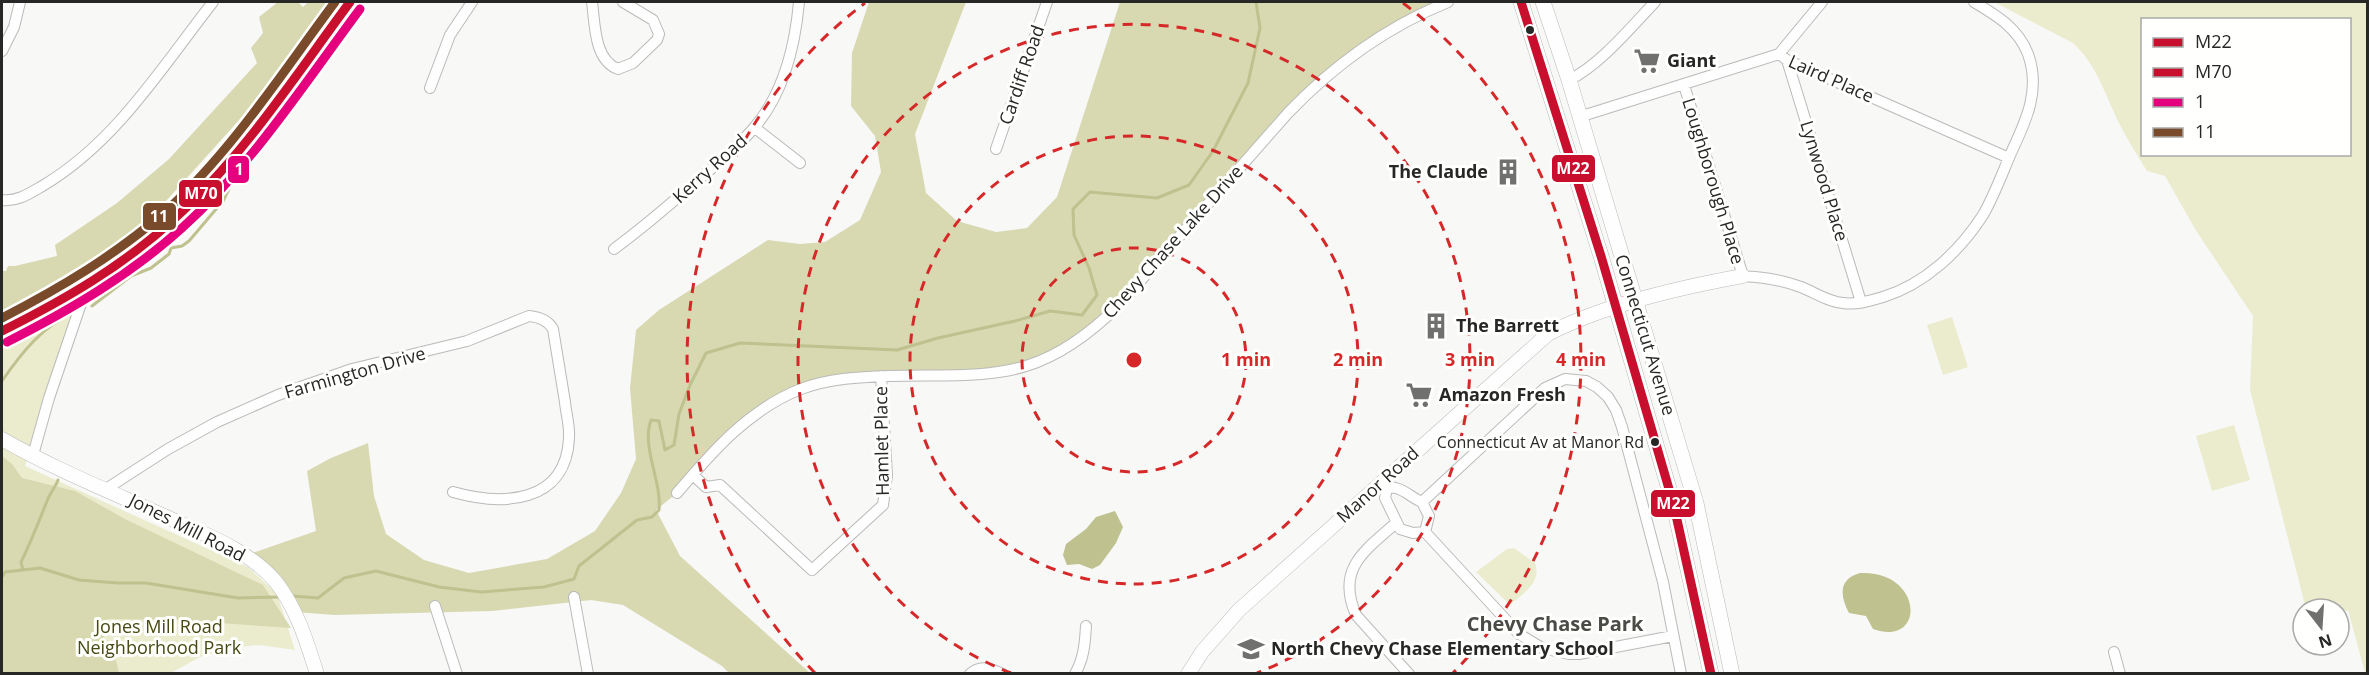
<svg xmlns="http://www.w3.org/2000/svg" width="2369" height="675" font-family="'Open Sans',sans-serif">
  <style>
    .green { fill: #ebecce; fill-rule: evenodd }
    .forest { fill: #d8d9b1 }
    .water { fill: #bfc18f }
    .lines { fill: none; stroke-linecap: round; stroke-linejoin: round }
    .stream { stroke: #bfc18f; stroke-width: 3 }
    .street-casing { stroke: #babab9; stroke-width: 12 }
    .secondary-casing { stroke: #babab9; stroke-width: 15 }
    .primary-casing { stroke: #babab9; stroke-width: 16 }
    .street { stroke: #fefefe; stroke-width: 10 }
    .secondary { stroke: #fefefe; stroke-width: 14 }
    .primary { stroke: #fefefe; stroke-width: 15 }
    .bus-1-casing { stroke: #fffffe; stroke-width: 14 }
    .bus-2-casing { stroke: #fffffe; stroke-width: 14 }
    .bus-3-casing { stroke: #fffffe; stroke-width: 14 }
    .bus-4-casing { stroke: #fffffe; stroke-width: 14 }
    .bus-1 { stroke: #c8102e; stroke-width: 9 }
    .bus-2 { stroke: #c8102e; stroke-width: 9 }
    .bus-3 { stroke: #e5007d; stroke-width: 9 }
    .bus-4 { stroke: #7a4b2a; stroke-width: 9 }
    .ring { fill: none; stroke: #d62828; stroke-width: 3; stroke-dasharray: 10 8 }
    .bus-dot { fill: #272826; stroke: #fffffe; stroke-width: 2 }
    .labels { text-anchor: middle; stroke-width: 6; stroke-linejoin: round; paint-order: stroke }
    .bus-label { font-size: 16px; fill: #272826; stroke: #fffffe; text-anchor: end }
    .poi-label { font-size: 18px; font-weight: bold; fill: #272826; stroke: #fffffe; text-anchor: start }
    .street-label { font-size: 18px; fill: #272826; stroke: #fffffe }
    .park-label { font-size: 18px; fill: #484912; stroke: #fffffe }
    .neighbourhood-label { font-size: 20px; font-weight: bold; fill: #4a4a47; stroke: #fffffe }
    .centre { fill: #d62828; stroke: #fffffe; stroke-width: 3 }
    .ring-label { font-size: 18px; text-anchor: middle; font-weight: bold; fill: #d62828; stroke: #fffffe; stroke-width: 6; stroke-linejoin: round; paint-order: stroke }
    .line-badge { stroke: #fffffe; stroke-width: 2 }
    .badge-label { font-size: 16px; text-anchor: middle; font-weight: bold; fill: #fff }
  </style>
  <rect width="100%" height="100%" fill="#f8f8f7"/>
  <path class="green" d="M1994,2H2367V673H2365L2348,610L2339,614V609H2306L2250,390L2253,316L2195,229L2165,176L2147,171C2138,157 2129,142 2121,127C2106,98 2098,66 2073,43ZM2142,20H2350V154H2142Z
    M67,265L81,291L25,466L248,567L277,594L295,650L259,645L229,648L200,657L171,673H2V294Z
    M1952,317L1968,367L1943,375L1927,325Z
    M2234,425L2250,480L2212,491L2196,436Z
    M1514,548L1535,563C1542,583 1523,593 1510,605L1476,572L1507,549Z"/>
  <path class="forest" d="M278,2H298L303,7L308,2H331L241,118L157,211L95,264L41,298L2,316V271H6L8,266H15L57,256L55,245L117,203L169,159L257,63L251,48L263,33L259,17Z
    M869,2H966L915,134L926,193L957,221L996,232L1027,228L1057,197L1120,2H1448L1342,62L1097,326L1026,366L829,381L757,413L677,493L656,510L680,556L810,673H729L722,666L623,605L591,600L492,611L335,615L294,612L244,556L316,531L307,471L331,458L368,443L374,496L386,534L424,560L469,573L547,559L595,531L621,493L636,459L630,388L636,330L659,310L768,240L800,244L825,242L860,220L881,172L875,136L851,106L852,53Z
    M2,456L12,464L22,478L75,491L125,519L263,585L291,628L175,620L107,619L103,639L135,650L115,657L119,673H2Z"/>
  <path class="water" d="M1115,511L1123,527L1116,543L1100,565L1092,569L1079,564L1067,565L1063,555L1066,544L1086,529L1096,517Z
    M1860,573C1924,570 1926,648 1873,629L1866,616L1849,613C1840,596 1838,579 1860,573Z"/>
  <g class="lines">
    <path class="stream" d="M92,306L131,276L151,268L169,254L171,248L182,246L189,241L223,201L231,185L243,179L244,171
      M2,381C22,352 42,327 74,312
      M23,570L21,562C31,542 39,521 47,501C50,493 55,488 58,480
      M2,577L5,572L40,568L79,580L118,583H146L238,598L280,597
      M292,596L318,598L344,578L376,571L439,587L481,592L544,587L574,579L579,566L637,520L652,517L659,510C662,481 641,447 651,420L659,421L665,450L674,445L679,414L690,385L706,353L740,343L897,350L938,338L1015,321L1050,311L1082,315L1097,295L1089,268L1074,235L1073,209L1090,192L1157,198L1189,185L1213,151L1248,83L1260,28L1256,2"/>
    <g class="street-casing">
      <path id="street" d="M592,2C595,24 594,60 618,69L633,63L657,40L659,34L653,20L623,2
        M2,51L14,27L20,2
        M1779,54L1822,2
        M1787,60L1861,302
        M1569,80C1600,65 1631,27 1655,2
        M1684,85L1743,276C1763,277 1782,280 1801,287C1814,292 1828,302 1843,303C1856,305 1870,301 1883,297C1925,284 1959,252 1983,215C1994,196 2002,174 2011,153C2026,121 2041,90 2028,54C2018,28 1996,15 1974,2
        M430,88L450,35L472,2
        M1579,117L1779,54L1787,60L2009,158
        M755,128L800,163
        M996,149L1047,2
        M2,200C18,202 30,193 44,185C116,142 162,67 213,2
        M614,249C641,229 667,207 692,185C713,167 735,150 753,129C784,94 795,47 799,2
        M33,455L49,398L87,286
        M693,475L706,487L720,485L812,570L883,505L887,475L881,376
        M1382,482L1387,488L1385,498L1400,529L1413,533L1425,532
        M1387,488C1400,485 1410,497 1422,502L1429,516L1425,532
        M106,489L168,449L217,422L278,395L352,369L467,341L529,316C540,317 548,320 553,329C557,353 561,377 565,402C566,414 570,426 569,438C566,504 502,506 453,492
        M677,493C712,452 749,409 801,389C830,378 860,377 890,376C934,374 984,379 1026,366C1062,355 1094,330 1120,304L1288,113C1334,65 1386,27 1448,2
        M1422,502L1545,388L1565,379L1586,381L1597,387L1608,397L1616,410L1622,427L1663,582L1681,674
        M1396,523C1364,551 1336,569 1356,615L1409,674
        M1425,532L1519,634L1542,648L1569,654H1579L1673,636
        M574,597L588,674
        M435,606L457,674
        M2114,652L2120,674
        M970,674C981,664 991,669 1003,674
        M1075,674C1084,658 1085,643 1086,626"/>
    </g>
    <g class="secondary-casing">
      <path id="secondary" d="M2,439C56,470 114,493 171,519C207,535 250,551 276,582C297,609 307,642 317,674
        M1188,674L1202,652L1239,610L1548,334C1603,305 1682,287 1743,276"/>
    </g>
    <g class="primary-casing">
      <path id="primary" d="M1521,2L1601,256L1674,506L1711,674
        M1543,2L1569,80L1696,503L1732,674
        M2,331C52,306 101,279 145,244C228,179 287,85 350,2"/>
    </g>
    <use href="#street" class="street"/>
    <use href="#secondary" class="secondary"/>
    <use href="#primary" class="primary"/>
    <g class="bus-1-casing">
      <path id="bus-1" d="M1521,2L1601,256L1674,506L1711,674"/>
    </g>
    <g class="bus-2-casing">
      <path id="bus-2" d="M2,331C64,300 123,266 174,219C243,157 295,76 350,2"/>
    </g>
    <g class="bus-3-casing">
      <path id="bus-3" d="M7,342C70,310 130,275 182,228C252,165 304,84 360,9"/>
    </g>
    <g class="bus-4-casing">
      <path id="bus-4" d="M2,318C60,288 116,255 166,211C232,151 282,73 335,2"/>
    </g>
    <use href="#bus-1" class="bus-1"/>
    <use href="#bus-2" class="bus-2"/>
    <use href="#bus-3" class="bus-3"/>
    <use href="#bus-4" class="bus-4"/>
  </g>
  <g class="ring">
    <circle cx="1134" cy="360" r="112"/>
    <circle cx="1134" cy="360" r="224"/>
    <path d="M1011 673A336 336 0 1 1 1257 673"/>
    <path d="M815 673A447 447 0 0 1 865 3M1403 3A447 447 0 0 1 1453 673"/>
  </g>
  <defs>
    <g id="supermarket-bare" transform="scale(2.07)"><path d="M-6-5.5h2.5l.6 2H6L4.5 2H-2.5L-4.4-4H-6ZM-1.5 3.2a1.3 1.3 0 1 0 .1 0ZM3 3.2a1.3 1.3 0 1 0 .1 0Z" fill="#70716f" stroke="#fffffe" stroke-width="2.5" paint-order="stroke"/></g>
    <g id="building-bare" transform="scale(2.07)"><path d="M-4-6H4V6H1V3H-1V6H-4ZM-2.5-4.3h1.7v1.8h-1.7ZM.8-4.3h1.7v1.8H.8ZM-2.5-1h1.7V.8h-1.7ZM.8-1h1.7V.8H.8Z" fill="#70716f" stroke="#fffffe" stroke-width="2.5" paint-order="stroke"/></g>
    <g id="school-bare" transform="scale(2.07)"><path d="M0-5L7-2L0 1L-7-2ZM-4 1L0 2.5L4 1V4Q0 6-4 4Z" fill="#70716f" stroke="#fffffe" stroke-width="2.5" paint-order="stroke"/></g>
  </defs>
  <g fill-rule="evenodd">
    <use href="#supermarket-bare" x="1647" y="61"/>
    <use href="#building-bare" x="1508" y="172"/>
    <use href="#building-bare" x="1436" y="326"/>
    <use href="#supermarket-bare" x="1419" y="395"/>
    <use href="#school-bare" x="1251" y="649"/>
  </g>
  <g class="bus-dot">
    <circle cx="1530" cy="30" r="5"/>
    <circle cx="1655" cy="442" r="5"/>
  </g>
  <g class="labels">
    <g class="bus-label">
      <text x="1644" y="448">Connecticut Av at Manor Rd</text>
    </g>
    <g class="poi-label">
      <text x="1667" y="67">Giant</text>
      <text x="1488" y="178" text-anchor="end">The Claude</text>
      <text x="1456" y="332">The Barrett</text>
      <text x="1439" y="401">Amazon Fresh</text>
      <text x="1271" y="655">North Chevy Chase Elementary School</text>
    </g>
    <g class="street-label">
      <text transform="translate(1022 75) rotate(-71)" y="6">Cardiff Road</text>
      <text transform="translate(1831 79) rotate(24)" y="6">Laird Place</text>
      <text transform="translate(710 169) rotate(-42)" y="6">Kerry Road</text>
      <text transform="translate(1713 181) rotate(73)" y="6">Loughborough Place</text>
      <text transform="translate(1824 181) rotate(73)" y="6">Lynwood Place</text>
      <text transform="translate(1173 242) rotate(-48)" y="6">Chevy Chase Lake Drive</text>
      <text transform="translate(1645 335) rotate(73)" y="6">Connecticut Avenue</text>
      <text transform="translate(355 373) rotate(-16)" y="6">Farmington Drive</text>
      <text transform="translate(882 441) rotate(-91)" y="6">Hamlet Place</text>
      <text transform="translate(1378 485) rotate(-42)" y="6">Manor Road</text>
      <text transform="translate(187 528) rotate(27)" y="6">Jones Mill Road</text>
    </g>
    <g class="park-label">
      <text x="159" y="633">Jones Mill Road<tspan x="159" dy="21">Neighborhood Park</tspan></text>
    </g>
    <g class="neighbourhood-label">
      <text x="1555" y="631">Chevy Chase Park</text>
    </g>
  </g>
  <circle cx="1134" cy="360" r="9" class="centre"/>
  <g class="ring-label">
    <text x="1246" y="366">1 min</text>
    <text x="1358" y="366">2 min</text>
    <text x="1470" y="366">3 min</text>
    <text x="1581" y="366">4 min</text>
  </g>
  <g class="line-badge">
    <rect x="1551" y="154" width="45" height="29" rx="6" fill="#c8102e"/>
    <rect x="227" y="155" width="23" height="29" rx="6" fill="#e5007d"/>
    <rect x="178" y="179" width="45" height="29" rx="6" fill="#c8102e"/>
    <rect x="142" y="202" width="35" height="29" rx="6" fill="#7a4b2a"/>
    <rect x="1650" y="489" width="46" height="29" rx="6" fill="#c8102e"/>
  </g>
  <g class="badge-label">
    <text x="1573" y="174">M22</text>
    <text x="239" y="175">1</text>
    <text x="201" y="199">M70</text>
    <text x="159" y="222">11</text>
    <text x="1673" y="509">M22</text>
  </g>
  <rect width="2369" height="675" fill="none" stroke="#272826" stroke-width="6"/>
  <rect x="2141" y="18" width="210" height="138" fill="#fffffe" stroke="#a9a9a8" stroke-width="1.5"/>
  <rect x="2153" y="38" width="30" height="9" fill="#c8102e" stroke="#a9a9a8" stroke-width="1.5"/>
  <text x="2195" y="48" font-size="18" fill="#272826">M22</text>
  <rect x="2153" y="68" width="30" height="9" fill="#c8102e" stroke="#a9a9a8" stroke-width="1.5"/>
  <text x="2195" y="78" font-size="18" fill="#272826">M70</text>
  <rect x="2153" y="98" width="30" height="9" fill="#e5007d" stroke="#a9a9a8" stroke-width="1.5"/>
  <text x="2195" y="108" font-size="18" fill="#272826">1</text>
  <rect x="2153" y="128" width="30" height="9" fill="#7a4b2a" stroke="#a9a9a8" stroke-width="1.5"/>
  <text x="2195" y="138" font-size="18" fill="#272826">11</text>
  <g transform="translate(2321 627) rotate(163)"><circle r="28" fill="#fffffe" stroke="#a9a9a8" stroke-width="1.5"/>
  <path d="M0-4.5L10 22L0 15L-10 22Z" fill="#70716f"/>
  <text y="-9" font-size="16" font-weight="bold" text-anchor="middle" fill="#272826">N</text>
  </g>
</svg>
